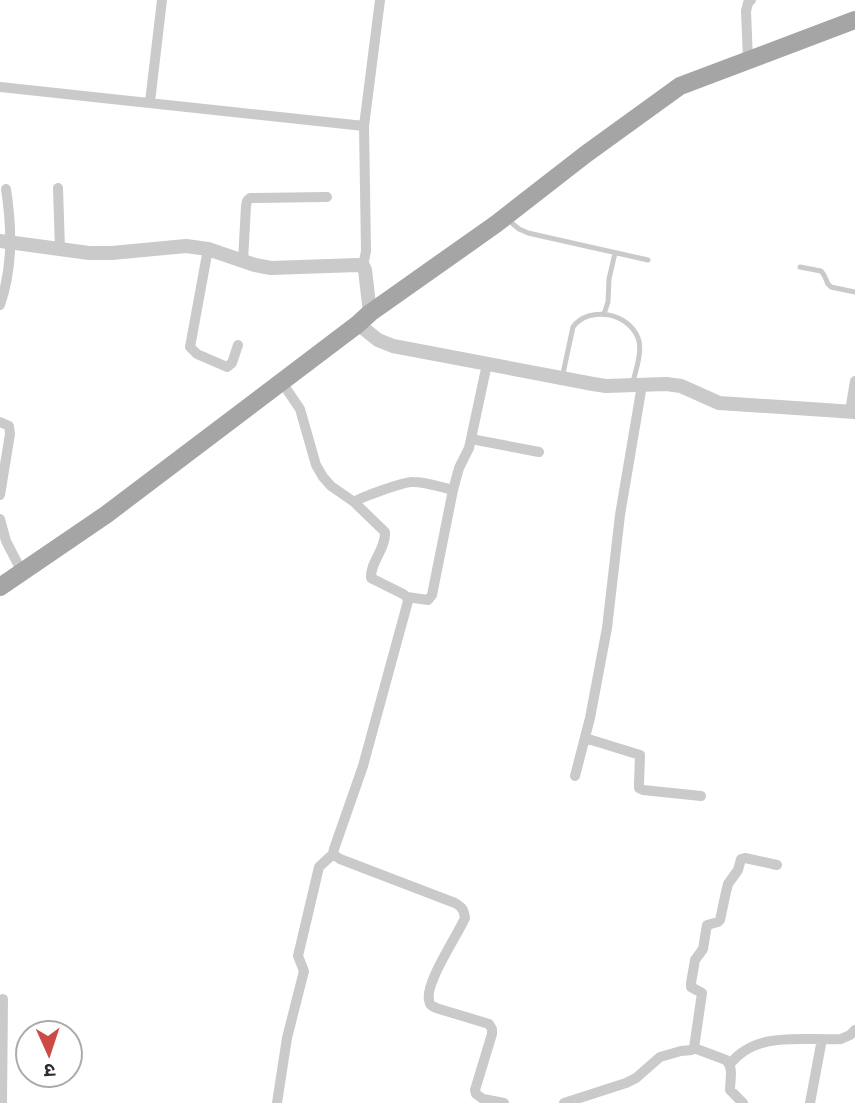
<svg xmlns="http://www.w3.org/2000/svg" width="855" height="1103" font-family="'Titillium Web','Noto Sans Devanagari',sans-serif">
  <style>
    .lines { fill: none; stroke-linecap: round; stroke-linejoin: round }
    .service { stroke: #cacaca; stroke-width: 5 }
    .minor { stroke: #cacaca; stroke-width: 10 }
    .tertiary { stroke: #cacaca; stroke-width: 14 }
    .primary { stroke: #a5a5a5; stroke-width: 18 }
  </style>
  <rect width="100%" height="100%" fill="#fff"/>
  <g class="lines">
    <path class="service" d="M508,220L519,229L528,233L648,260
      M800,267L821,271L824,275L828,284L831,287L855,292
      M604,314L608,302L609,279L615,253
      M562,378L573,327C589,305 629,313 638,338C643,350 636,369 633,382"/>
    <path class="minor" d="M748,60L746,11L748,3L751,0
      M0,87L364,126
      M150,102L162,0
      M58,188L60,249
      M208,249L190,347L197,354L227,367L232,363L238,345
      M243,261L246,206L247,201L250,198L327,197
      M363,266L366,251L364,126L380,0
      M0,305C13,267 12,229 6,189
      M281,381L300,409L316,465L323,477L331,486L354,502L385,532C386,549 370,562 371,578L403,594L407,597L408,601L363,766L334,849L333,854L340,859L455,903C462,907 464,910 465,918C457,936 425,983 429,1000C430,1006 431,1005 436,1008L489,1024L492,1029V1034L475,1090L476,1094L483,1099L504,1103
      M850,411L855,381
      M0,422L9,426L10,434L0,495
      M471,439L539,452
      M354,502C362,497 405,481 413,482C426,482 440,487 453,490
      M0,519L6,541L22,572
      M407,597L428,600L432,595L453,490L459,468L469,448L487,364
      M585,738L640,755L639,784V788L643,790L701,796
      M575,776L590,718L607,628L620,515L642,385
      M694,1048L726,1060C734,1068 730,1079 730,1090L743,1103
      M730,1064C757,1030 803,1041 841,1039L850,1035L855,1030
      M2,1103L3,999
      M277,1103L287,1038L304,971L298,956L319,867L333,854
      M564,1103L626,1083L636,1078L660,1057L681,1051L692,1050L694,1048L702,993L691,987V983L695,960L703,949L707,925L718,922L720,920L726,892L728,884L738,870L741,859L745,858L777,865
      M810,1103L822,1039"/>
    <path class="tertiary" d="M0,241L89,253H112L186,246L208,249L255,265L271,268L358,265L363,266L365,270L370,313
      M358,324L378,340L393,346L593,384L606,386L666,384L681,386L719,403L855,412"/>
    <path class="primary" d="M0,587L107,514L358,324L370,313L496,224L586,154L680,86L855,20"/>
  </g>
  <g transform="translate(49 1054) rotate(177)"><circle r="33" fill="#ffffff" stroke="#ababab" stroke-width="2"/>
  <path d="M0-5L12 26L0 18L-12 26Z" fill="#ce4b45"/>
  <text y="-10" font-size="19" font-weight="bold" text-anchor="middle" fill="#2d2d2d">उ</text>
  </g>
</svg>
